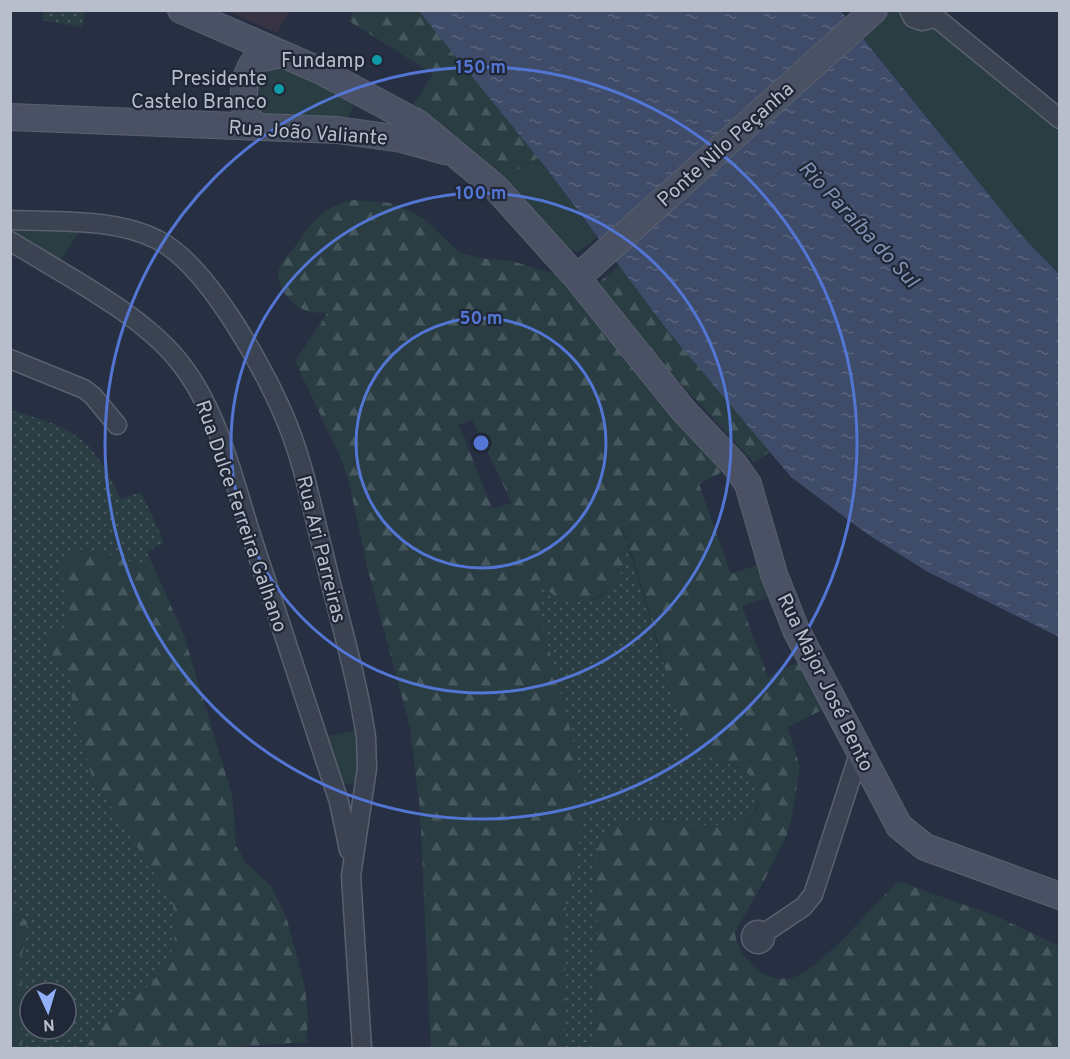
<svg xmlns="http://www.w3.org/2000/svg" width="1070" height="1059" font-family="Overpass,sans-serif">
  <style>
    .medical { fill: #373342 }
    .grass { fill: url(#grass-dots); fill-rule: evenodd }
    .forest { fill: url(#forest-firs); fill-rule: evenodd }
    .park { fill: #293d43 }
    .water { fill: url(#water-ripples) }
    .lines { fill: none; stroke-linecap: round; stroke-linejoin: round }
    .street-casing { stroke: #59606f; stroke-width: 21 }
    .secondary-casing { stroke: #59606f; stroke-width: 28 }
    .street { stroke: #3b4251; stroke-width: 18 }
    .secondary { stroke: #4a5164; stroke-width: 26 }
    .ring { fill: none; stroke: #5375d3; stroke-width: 3 }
    .culture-dot { fill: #0f9aa8; stroke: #202737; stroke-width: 2 }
    .labels { text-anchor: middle; stroke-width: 4.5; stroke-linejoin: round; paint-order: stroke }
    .poi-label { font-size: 20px; fill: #b8becb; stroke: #202737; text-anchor: end }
    .street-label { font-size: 20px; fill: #b8becb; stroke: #202737 }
    .water-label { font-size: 21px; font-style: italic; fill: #8191b2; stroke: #202737 }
    .centre { fill: #5375d3; stroke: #202737; stroke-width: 3 }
    .ring-label { font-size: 18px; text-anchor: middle; font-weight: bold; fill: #5375d3; stroke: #202737; stroke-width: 4.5; stroke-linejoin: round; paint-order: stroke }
  </style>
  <defs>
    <pattern id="grass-dots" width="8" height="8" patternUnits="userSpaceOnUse" patternTransform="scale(1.5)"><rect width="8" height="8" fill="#293d43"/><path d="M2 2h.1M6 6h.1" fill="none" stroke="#46575d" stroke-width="1.8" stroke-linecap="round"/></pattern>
    <pattern id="forest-firs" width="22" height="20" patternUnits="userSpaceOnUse" patternTransform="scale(1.5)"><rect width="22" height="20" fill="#293d43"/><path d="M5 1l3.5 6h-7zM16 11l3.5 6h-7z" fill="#46575d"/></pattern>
    <pattern id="water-ripples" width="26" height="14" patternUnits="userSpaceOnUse" patternTransform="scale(1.5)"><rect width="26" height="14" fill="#3e4c6a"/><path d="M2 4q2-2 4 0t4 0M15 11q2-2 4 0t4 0" fill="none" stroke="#58647e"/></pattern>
  </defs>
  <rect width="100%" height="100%" fill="#273042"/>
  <path class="medical" d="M227,11H289L277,33Z"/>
  <path class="grass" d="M44,10L85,11L82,27L42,20Z
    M327,313L353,314L480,479L492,508L572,602L597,599L608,591L615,508C630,552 644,597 657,642C668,676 677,709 692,741C705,768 762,758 758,800C753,838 686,824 661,821L594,878L597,911L596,1048H431L420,808L410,727L368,570L349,482L342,460L295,361Z
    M10,410C75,428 92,437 121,499L141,492L164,542L147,552L184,636L232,795L236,846L246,863L271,886L287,920L305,989L308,1019L306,1042L216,1048H11ZM30,993H66V1029H30Z"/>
  <path class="forest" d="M354,11H419L538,158L499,181L449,132L413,105L433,74L349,21Z
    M354,200L390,203L409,211L424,219L460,253L487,259L512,261L575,280L722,472L699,484L731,574L757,565L768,597L742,606L768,677L800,661L826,708L788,727L800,767L792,816L787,835L764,881L735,932C736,945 744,958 754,967C766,978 782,982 797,976C824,965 875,904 898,881L998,917L1059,946V1048H596L597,911L594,878L600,837C613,824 627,821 645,821C670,820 780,845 755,784C744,757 706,766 693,743C677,715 669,684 661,653C648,609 636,562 619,519C620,529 625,540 626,551C626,585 592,612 559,598C550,595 545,586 540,579L539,606L543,626L573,739L582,798L578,855L566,897L565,1048H431L420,808L410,727L368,570L349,482L342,460L295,361L329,313C323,312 317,313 311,312C293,309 272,285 280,266C283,259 292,251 297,244C313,221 324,205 354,200ZM472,420L512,503L492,508L459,425Z
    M628,257L788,439L754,463L593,288Z
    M82,549C107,550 127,564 153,565L184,636L232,795L236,846L246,863L271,886L287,920L305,989L308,1019L306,1042L216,1048H86C118,993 191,986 172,901L92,777L71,706L73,676L68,667L52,657L46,650L50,632L66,627L62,565L68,555Z
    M11,905L27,922L25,945L18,965L26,1005L21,1031L22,1048H11Z"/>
  <path class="park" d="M891,11H927L1059,122V274L1023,237L862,36Z
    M280,66L352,99L353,107L347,119L260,121L253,104L258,70Z
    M538,158L597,237L579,252L569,251L499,181Z
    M10,222L82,227L56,268L11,238Z
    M358,730L359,781L339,786L323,737Z"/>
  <path class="water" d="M419,11H841L1023,237L1059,274V637L928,572L867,534L791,477L668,331L546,168Z"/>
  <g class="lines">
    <g class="street-casing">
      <path id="street" d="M909,10L913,18L922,21L930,19L936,10
        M934,16L1060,119
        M10,220C58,222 115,218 158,240C209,266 269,376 289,428C305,469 313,513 324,555C338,615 357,676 366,737L367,768L351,876L362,1048
        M10,241C63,274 138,312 177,359C218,408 233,479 252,538C281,626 310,714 339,802L349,850
        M10,359L84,389L93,396L117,425
        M751 937a7 7 0 1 1 14 0a7 7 0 1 1-14 0Z
        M763,934L803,907L813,895L860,751"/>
    </g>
    <g class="secondary-casing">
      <path id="secondary" d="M181,10L321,71L419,124L496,188L577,278L683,410L734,464L748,484L774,574L796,630L899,826L925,847L1060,896
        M10,117L337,130L402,139L445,151
        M259,127C237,119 241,73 257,59L282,54
        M577,278L874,10"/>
    </g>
    <use href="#street" class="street"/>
    <use href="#secondary" class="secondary"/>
  </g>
  <g class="ring">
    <circle cx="481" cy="443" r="125"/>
    <circle cx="481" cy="443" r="250"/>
    <circle cx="481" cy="443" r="376"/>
  </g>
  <g class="culture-dot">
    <circle cx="377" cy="60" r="6"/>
    <circle cx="279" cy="89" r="6"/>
  </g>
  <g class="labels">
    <g class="poi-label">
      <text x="365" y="67">Fundamp</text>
      <text x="267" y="85">Presidente<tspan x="267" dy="23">Castelo Branco</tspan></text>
    </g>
    <g class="street-label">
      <text transform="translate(308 132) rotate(4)" y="7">Rua João Valiante</text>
      <text transform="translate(725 144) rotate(-42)" y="7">Ponte Nilo Peçanha</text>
      <text transform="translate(242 516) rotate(71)" y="7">Rua Dulce Ferreira Galhano</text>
      <text transform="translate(322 549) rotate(76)" y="7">Rua Ari Parreiras</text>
      <text transform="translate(826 682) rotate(64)" y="7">Rua Major José Bento</text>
    </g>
    <g class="water-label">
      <text transform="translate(859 224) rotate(47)" y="7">Rio Paraíba do Sul</text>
    </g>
  </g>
  <circle cx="481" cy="443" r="9" class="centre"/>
  <g class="ring-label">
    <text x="481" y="73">150 m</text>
    <text x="481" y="199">100 m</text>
    <text x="481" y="324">50 m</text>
  </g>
  <rect width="1070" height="1059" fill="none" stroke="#b8becb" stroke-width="24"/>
  <g transform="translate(48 1011) rotate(176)"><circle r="28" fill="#202737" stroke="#5d6372" stroke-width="1.5"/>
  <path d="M0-4.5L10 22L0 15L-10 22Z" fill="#93aff6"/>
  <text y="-9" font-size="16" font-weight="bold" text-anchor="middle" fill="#b8becb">N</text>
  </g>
</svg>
